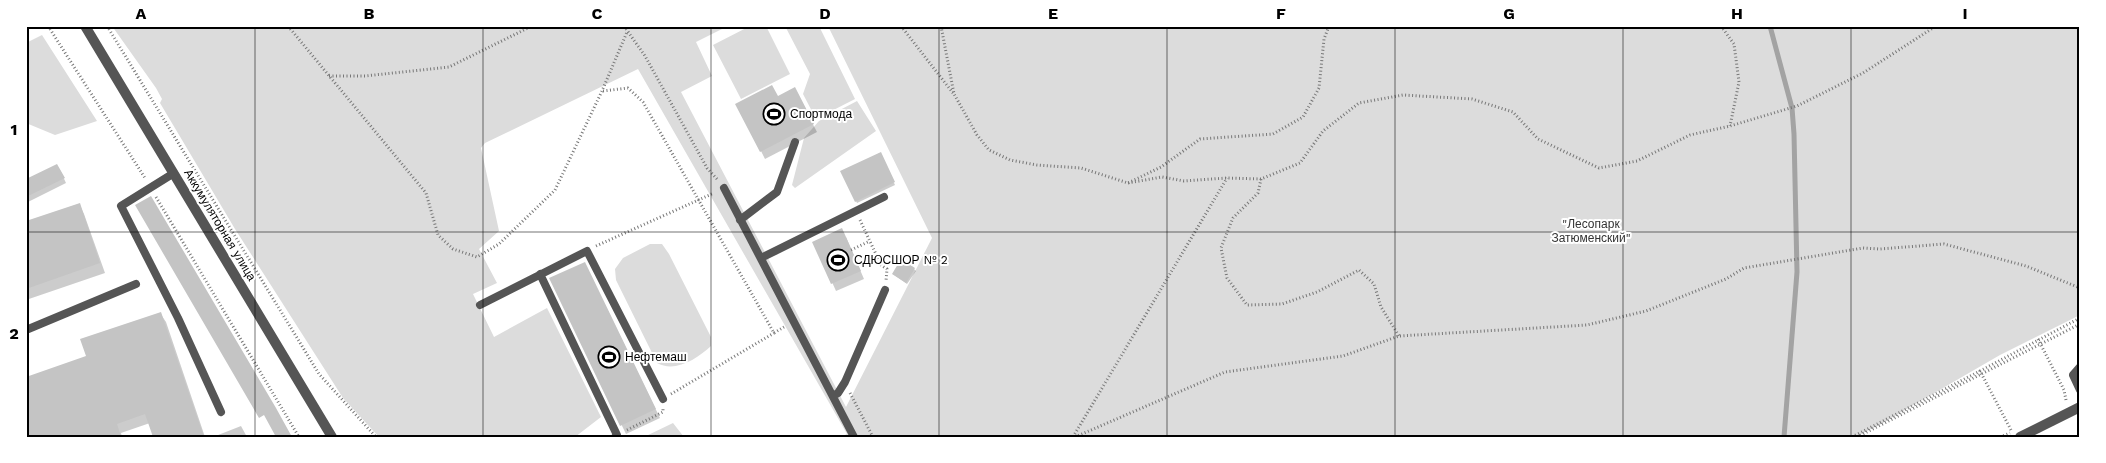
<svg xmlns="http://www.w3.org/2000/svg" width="2106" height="463" font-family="'Work Sans',sans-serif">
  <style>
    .green { fill: #dcdcdc }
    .shadow { fill: #0003 }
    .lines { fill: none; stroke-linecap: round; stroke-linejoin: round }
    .stream { stroke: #a3a3a3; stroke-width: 5 }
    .building { fill: #c4c4c4 }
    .path { stroke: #777; stroke-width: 3; stroke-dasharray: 1 2.5; stroke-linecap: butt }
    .service { stroke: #555; stroke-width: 8 }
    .tertiary { stroke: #555; stroke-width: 10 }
    .grid { fill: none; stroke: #000; stroke-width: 1; stroke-opacity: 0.55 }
    .labels { text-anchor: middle; stroke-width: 4; stroke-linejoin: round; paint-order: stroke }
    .poi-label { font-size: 12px; fill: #000; stroke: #fff; text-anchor: start }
    .park-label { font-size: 12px; fill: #333; stroke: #fff }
    .street-label { font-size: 12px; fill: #000; stroke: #fff }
    .neatline { fill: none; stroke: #000; stroke-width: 2 }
    .grid-label { font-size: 16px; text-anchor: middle; font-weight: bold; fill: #000 }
  </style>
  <rect width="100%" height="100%" fill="#fff"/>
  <path class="green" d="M112,26H728L696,42L712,76L681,92L846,407L932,238L828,26H2080V315L2000,355L1879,425L1855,437H841L847,434L638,69L485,143L481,148L499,231L479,249L497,283L473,294L494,337L547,308L601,417L575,437H379L343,398L235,229L160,103L162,99L156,88Z
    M750,26H766L790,74L741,99L713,45Z
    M785,26H819L855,99L816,119L803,94L810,74Z
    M42,35L97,121L55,135L26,123V43Z
    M857,101L876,131L795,188L792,185L804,138L819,121Z
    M650,244H662L669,254L711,337V346C697,359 675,373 657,363L616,280L615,269L623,258Z
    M673,423L684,437H644Z"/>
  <path class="shadow" d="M798,96L817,132L765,159L761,151L778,97Z
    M880,153L895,185L857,203L842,172Z
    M60,170L66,183L26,203V177L28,180Z
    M79,204L84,214L105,273L26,300V222Z
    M846,237L864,279L836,291L814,242Z
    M914,269L916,271L907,284L893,274Z
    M589,272L660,418L626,434L551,279Z
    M160,313L166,322L205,437H154L150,423L121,433L122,437H26L88,357Z
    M241,426L247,437H213Z"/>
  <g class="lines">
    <path class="stream" d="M1770,26L1792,108L1794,134L1797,272L1784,437"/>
  </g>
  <path class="building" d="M772,85L778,96L795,87L814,124L760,152L735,104Z
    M881,152L895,182L855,202L840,171Z
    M57,164L65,178L26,197V179Z
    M151,196L276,408L292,437H276L264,415L259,418L135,205Z
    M80,203L100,263L26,289V221Z
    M842,228L861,271L831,284L812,242Z
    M901,259L915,268L906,283L892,274Z
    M585,262L656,409L620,426L549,278Z
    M161,312L204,437H153L145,414L117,424L121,437H26V377L86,356L80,339Z"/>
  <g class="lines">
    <path class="path" d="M48,26L145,178
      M107,26L319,374L376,437
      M288,26L426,193L438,235L453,249L477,257L499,244L555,190L602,91L627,32
      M624,26L645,56L707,168L717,179
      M901,26L953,93
      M941,26L954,94L977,135L989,150L1010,160L1037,165L1081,168L1128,183L1161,167L1200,139L1273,134L1303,117L1319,88L1324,39L1329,26
      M1721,26L1734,44L1739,82L1730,126
      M329,76H365L449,67L532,26
      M603,91L628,88L643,102L774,333L784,327
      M1261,179L1258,193L1233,218L1221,248L1227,278L1247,305L1282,304L1317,292L1359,270L1374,284L1381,307L1399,336
      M1128,183L1162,177L1184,181L1227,178L1261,179L1300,163L1323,131L1359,103L1403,95L1472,99L1513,112L1538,139L1599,168L1637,161L1690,135L1730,126L1797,106L1863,73L1936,26
      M156,197L299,437
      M860,220L881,265L887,269L886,281
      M596,246L714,193
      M851,250L870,241
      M2038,339L2064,390L2066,400
      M850,393L873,437
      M671,394L774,333
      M627,430L663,412V408
      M2011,430L1980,371L2080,318
      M1073,437L1227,178
      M1075,437L1225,372L1343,356L1399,336L1587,325L1646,311L1726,279L1744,268L1863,248L1880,249L1944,244L2026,266L2080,288
      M1852,437L1980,371
      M1857,437L2080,324
      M2000,437L2010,433"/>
    <path class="service" d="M174,173L121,206L178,318L221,412
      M724,188L854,437
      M740,220L777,192L795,142
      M761,258L884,197
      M540,274L617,435L615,437
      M480,305L587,251L663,399
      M26,330L136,284
      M2080,367L2073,375L2080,390
      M833,396L838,393L845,382L885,290"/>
    <path class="tertiary" d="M85,26L332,437
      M2020,437L2080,407"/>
  </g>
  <path class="grid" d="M255,26V437M483,26V437M711,26V437M939,26V437M1167,26V437M1395,26V437M1623,26V437M1851,26V437M26,232H2080"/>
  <defs>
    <g id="stadium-ring" transform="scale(1.125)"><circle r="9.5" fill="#fff" stroke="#000" stroke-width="1.5"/><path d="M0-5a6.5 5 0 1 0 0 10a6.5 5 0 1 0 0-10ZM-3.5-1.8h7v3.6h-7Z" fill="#000"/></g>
  </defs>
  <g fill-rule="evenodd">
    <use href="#stadium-ring" x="774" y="114"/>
    <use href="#stadium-ring" x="838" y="260"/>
    <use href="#stadium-ring" x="609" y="357"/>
  </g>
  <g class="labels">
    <g class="poi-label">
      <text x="790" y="118">Спортмода</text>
      <text x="854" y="264">СДЮСШОР № 2</text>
      <text x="625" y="361">Нефтемаш</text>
    </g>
    <g class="park-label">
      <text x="1591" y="228">"Лесопарк<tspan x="1591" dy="14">Затюменский"</tspan></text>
    </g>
    <g class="street-label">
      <text transform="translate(220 225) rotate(59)" y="4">Аккумуляторная улица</text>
    </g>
  </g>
  <rect width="2106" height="463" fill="none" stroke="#ffffff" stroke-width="55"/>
  <rect x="28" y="28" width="2050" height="408" class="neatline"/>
  <g class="grid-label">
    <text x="141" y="19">A</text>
    <text x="369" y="19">B</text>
    <text x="597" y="19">C</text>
    <text x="825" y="19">D</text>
    <text x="1053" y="19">E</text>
    <text x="1281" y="19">F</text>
    <text x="1509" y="19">G</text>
    <text x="1737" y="19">H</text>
    <text x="1965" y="19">I</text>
    <text x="14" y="135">1</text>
    <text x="14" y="339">2</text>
  </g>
</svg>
